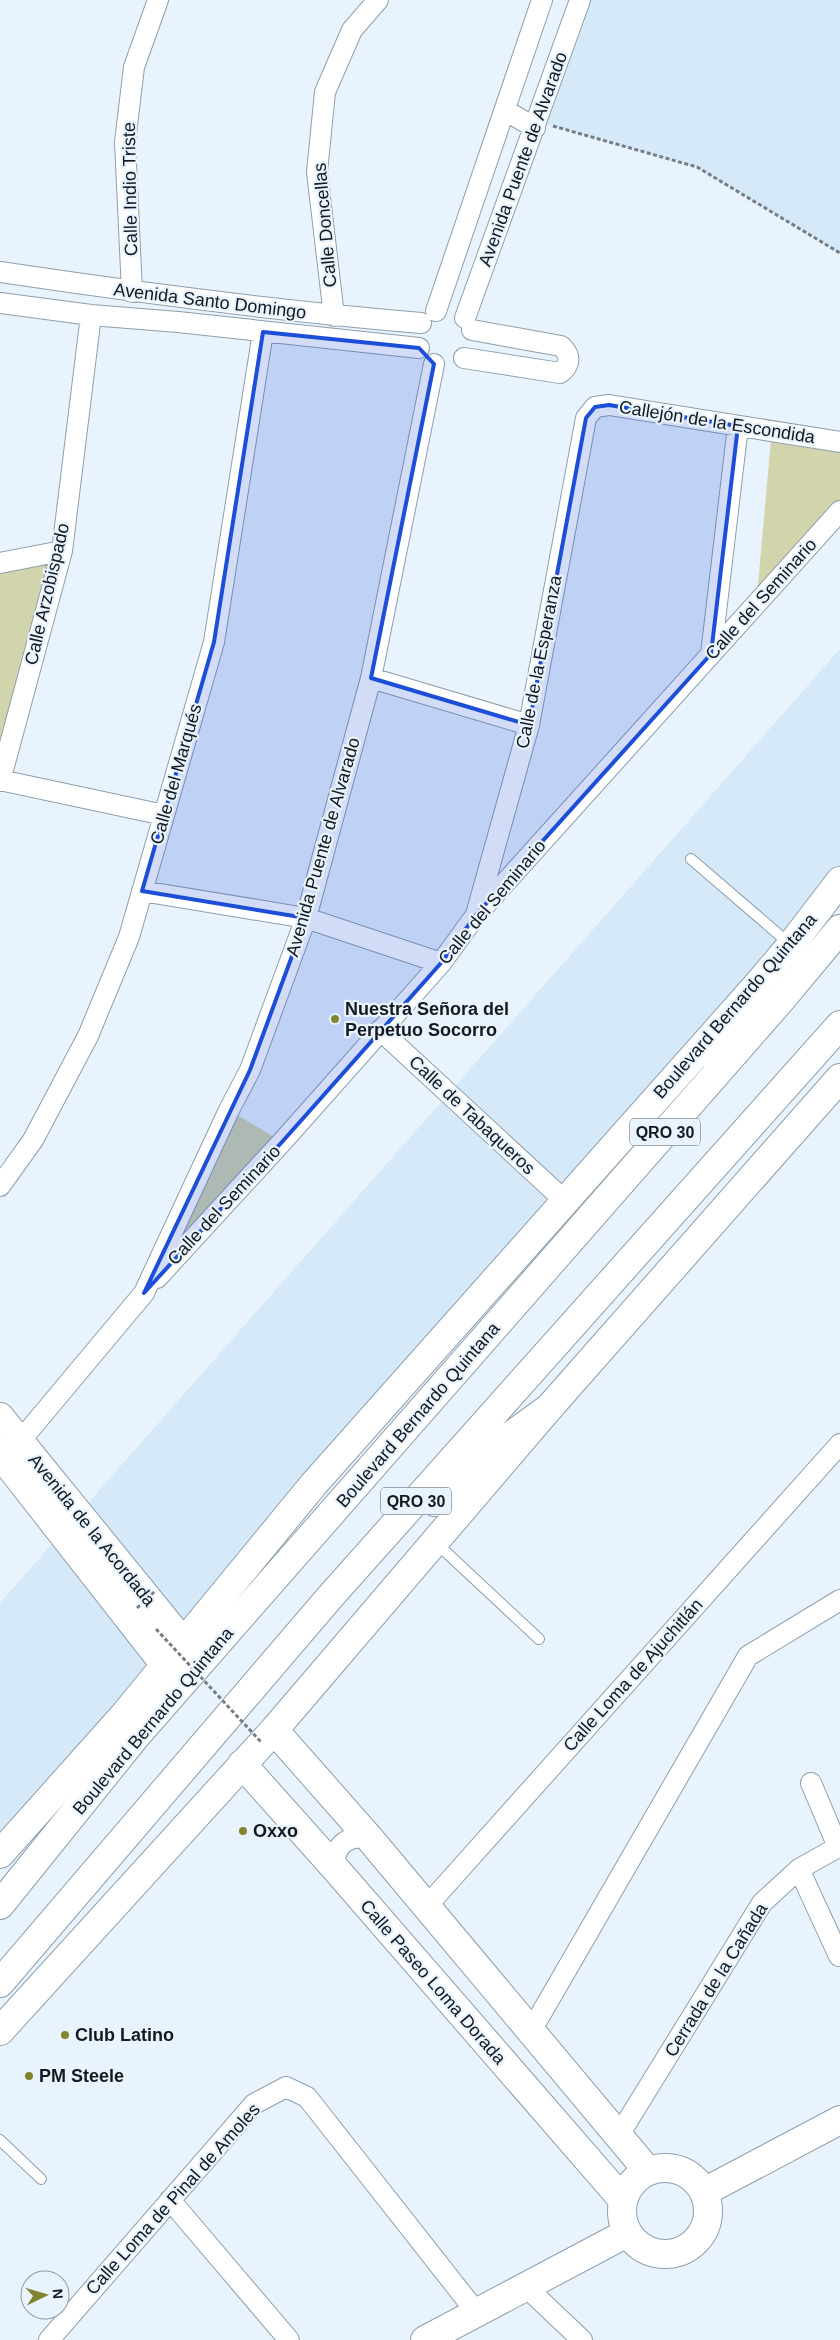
<svg xmlns="http://www.w3.org/2000/svg" width="840" height="2340" font-family="Helvetica,sans-serif">
  <style>
    .built { fill: #d5e9f9 }
    .green { fill: #d2d4ac }
    .lines { fill: none; stroke-linecap: round; stroke-linejoin: round }
    .lane-casing { stroke: #8e9fad; stroke-width: 12 }
    .street-casing { stroke: #8e9fad; stroke-width: 22 }
    .secondary-casing { stroke: #8e9fad; stroke-width: 30 }
    .highway-casing { stroke: #8e9fad; stroke-width: 30 }
    .path { stroke: #757e86; stroke-width: 3; stroke-dasharray: 4 2.5; stroke-linecap: butt }
    .lane { stroke: #fff; stroke-width: 10 }
    .street { stroke: #fff; stroke-width: 20 }
    .secondary { stroke: #fff; stroke-width: 28 }
    .highway { stroke: #fff; stroke-width: 28 }
    .path-bridge { stroke: #757e86; stroke-width: 3; stroke-dasharray: 4 2.5; stroke-linecap: butt }
    .marked { fill: #1d4ed8; fill-opacity: 0.2; stroke: #1d4ed8; stroke-width: 4; stroke-linejoin: round }
    .poi-dot { fill: #83842e; stroke: #e8f3fd; stroke-width: 2 }
    .labels { text-anchor: middle; stroke-width: 4.5; stroke-linejoin: round; paint-order: stroke }
    .shield { fill: #e8f3fd; stroke: #535a62; stroke-width: 1 }
    .shield-label { font-size: 16px; font-weight: bold; fill: #13191f }
    .street-label { font-size: 18px; fill: #13191f; stroke: #e8f3fd }
    .poi-label { font-size: 18px; font-weight: bold; fill: #13191f; stroke: #e8f3fd; text-anchor: start }
  </style>
  <rect width="100%" height="100%" fill="#e8f3fd"/>
  <path class="built" d="M580,0H840V253L697,167L538,122Z
    M840,649V881L0,1854V1603Z"/>
  <path class="green" d="M772,428L840,441V512L756,607Z
    M62,551L0,781V563Z
    M229,1110L282,1142L144,1293Z"/>
  <g class="lines">
    <g class="lane-casing">
      <path id="lane" d="M691,859L791,945
        M435,1542L539,1639
        M0,2140L41,2179"/>
    </g>
    <g class="street-casing">
      <path id="street" d="M505,110L535,128
        M0,272C140,293 280,311 421,323
        M132,292L125,142L134,67L158,0
        M0,303L91,315L178,322L419,348
        M436,311L542,0
        M334,316L317,172L325,92L352,30L378,0
        M465,318L580,0
        M464,358L560,373C571,365 571,355 561,346L472,330
        M0,563L62,551
        M711,654L738,426
        M371,678L529,725
        M0,780L164,815
        M0,781L62,551L91,315
        M142,891L306,918L441,963
        M477,911L529,725L586,418L595,407L609,405L840,442
        M380,1030L564,1200
        M0,1186L33,1140L88,1036L129,937L214,642L263,332
        M157,1278L282,1142L441,963L476,915L840,511
        M11,1452L144,1293L229,1110L250,1070L306,918L371,678L434,364
        M811,1783L838,1847
        M334,1867C334,1845 349,1833 370,1839
        M799,1869L839,1956
        M426,1907L840,1444
        M531,2031L748,1656L840,1600
        M619,2135L762,1903L799,1869L840,1846
        M170,2200L289,2340
        M525,2286L582,2340
        M49,2340L254,2104L286,2087L307,2097L477,2313"/>
    </g>
    <g class="secondary-casing">
      <path id="secondary" d="M0,1417L183,1642
        M0,1454L165,1665
        M274,1730L370,1839L648,2171
        M242,1764L334,1867L623,2200
        M0,1854L125,1714L313,1485L759,983L791,945L840,881
        M0,2031L274,1730L549,1408L840,1078
        M622 2211a43 43 0 1 1 86 0a43 43 0 1 1-86 0Z
        M704,2192L840,2120
        M425,2340L627,2233"/>
    </g>
    <g class="highway-casing">
      <path id="highway" d="M713,1056L759,983
        M435,1502L494,1448L549,1408
        M0,1905L136,1736L780,1001L840,929
        M0,1983L330,1597L840,1025"/>
    </g>
    <path class="path" d="M553,126L697,167L840,253"/>
    <use href="#lane" class="lane"/>
    <use href="#street" class="street"/>
    <use href="#secondary" class="secondary"/>
    <use href="#highway" class="highway"/>
    <path class="path-bridge" d="M137,1608L156,1590
      M156,1629L262,1743"/>
  </g>
  <path class="marked" d="M263,332L419,348L434,364L371,678L529,725L586,418L595,407L609,405L738,426L711,654L476,915L441,963L282,1142L144,1293L250,1070L306,918L142,891L214,642Z"/>
  <g class="poi-dot">
    <circle cx="335" cy="1019" r="5"/>
    <circle cx="243" cy="1831" r="5"/>
    <circle cx="65" cy="2035" r="5"/>
    <circle cx="29" cy="2076" r="5"/>
  </g>
  <g class="labels">
    <g class="shield">
      <rect x="630" y="1118.5" width="70" height="27" rx="4"/>
      <rect x="381" y="1487.5" width="70" height="27" rx="4"/>
    </g>
    <g class="shield-label">
      <text x="665" y="1138">QRO 30</text>
      <text x="416" y="1507">QRO 30</text>
    </g>
    <g class="street-label">
      <text transform="translate(523 159) rotate(-70)" y="6">Avenida Puente de Alvarado</text>
      <text transform="translate(130 189) rotate(-91)" y="6">Calle Indio Triste</text>
      <text transform="translate(325 225) rotate(-95)" y="6">Calle Doncellas</text>
      <text transform="translate(210 301) rotate(7)" y="6">Avenida Santo Domingo</text>
      <text transform="translate(717 422) rotate(9)" y="6">Callejón de la Escondida</text>
      <text transform="translate(47 594) rotate(-77)" y="6">Calle Arzobispado</text>
      <text transform="translate(761 599) rotate(-48)" y="6">Calle del Seminario</text>
      <text transform="translate(539 662) rotate(-79)" y="6">Calle de la Esperanza</text>
      <text transform="translate(176 774) rotate(-74)" y="6">Calle del Marqués</text>
      <text transform="translate(323 847) rotate(-74)" y="6">Avenida Puente de Alvarado</text>
      <text transform="translate(492 902) rotate(-50)" y="6">Calle del Seminario</text>
      <text transform="translate(735 1006) rotate(-49)" y="6">Boulevard Bernardo Quintana</text>
      <text transform="translate(472 1115) rotate(43)" y="6">Calle de Tabaqueros</text>
      <text transform="translate(224 1205) rotate(-47)" y="6">Calle del Seminario</text>
      <text transform="translate(418 1415) rotate(-49)" y="6">Boulevard Bernardo Quintana</text>
      <text transform="translate(92 1530) rotate(51)" y="6">Avenida de la Acordada</text>
      <text transform="translate(633 1675) rotate(-48)" y="6">Calle Loma de Ajuchitlán</text>
      <text transform="translate(153 1721) rotate(-50)" y="6">Boulevard Bernardo Quintana</text>
      <text transform="translate(716 1980) rotate(-58)" y="6">Cerrada de la Cañada</text>
      <text transform="translate(433 1982) rotate(49)" y="6">Calle Paseo Loma Dorada</text>
      <text transform="translate(173 2199) rotate(-48)" y="6">Calle Loma de Pinal de Amoles</text>
    </g>
    <g class="poi-label">
      <text x="345" y="1015">Nuestra Señora del<tspan x="345" dy="21">Perpetuo Socorro</tspan></text>
      <text x="253" y="1837">Oxxo</text>
      <text x="75" y="2041">Club Latino</text>
      <text x="39" y="2082">PM Steele</text>
    </g>
  </g>
  <g transform="translate(45 2295) rotate(85)"><circle r="24" fill="#e8f3fd" stroke="#939ca4"/>
  <path d="M0-4L9 19L0 12L-9 19Z" fill="#83842e"/>
  <text y="-8" font-size="14" font-weight="bold" text-anchor="middle" fill="#13191f">N</text>
  </g>
</svg>
